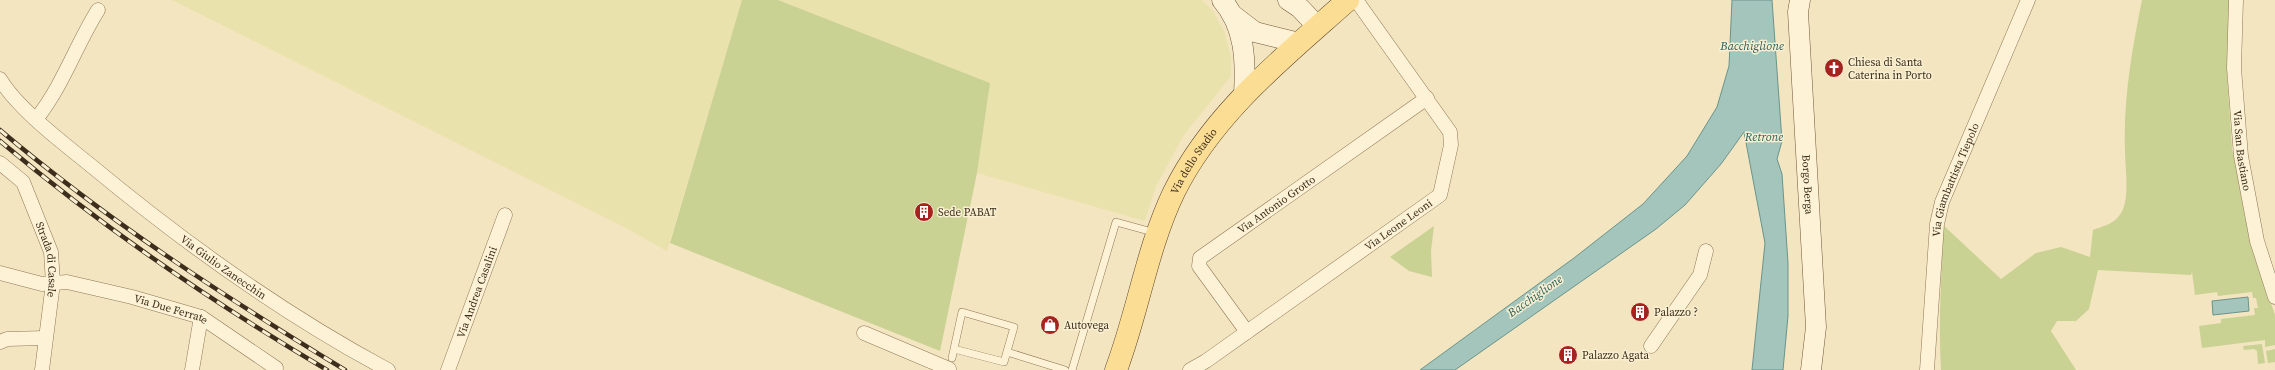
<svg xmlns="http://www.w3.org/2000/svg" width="2275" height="370" font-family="'Source Serif 4',serif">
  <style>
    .farmland { fill: #eae2ad }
    .green { fill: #c9d293 }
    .water { fill: #a4c5bc; stroke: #69948b }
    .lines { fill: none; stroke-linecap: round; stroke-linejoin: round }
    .lane-casing { stroke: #8f7656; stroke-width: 8 }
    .street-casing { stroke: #8f7656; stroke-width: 15 }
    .secondary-casing { stroke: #705639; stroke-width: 21 }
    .primary-casing { stroke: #5c432b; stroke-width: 23 }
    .lane { stroke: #fdf2d5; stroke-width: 7 }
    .street { stroke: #fdf2d5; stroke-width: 14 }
    .secondary { stroke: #fdf2d5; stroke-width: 20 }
    .primary { stroke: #fbde94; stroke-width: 22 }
    .rail-casing { stroke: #3d2d1c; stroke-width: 4.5 }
    .rail { stroke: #f9efd1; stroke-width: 3; stroke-dasharray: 9; stroke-linecap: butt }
    .labels { text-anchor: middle; stroke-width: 3; stroke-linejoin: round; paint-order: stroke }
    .poi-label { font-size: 11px; fill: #3d2d1c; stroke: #f9efd1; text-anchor: start }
    .street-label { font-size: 11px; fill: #3d2d1c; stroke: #f9efd1 }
    .water-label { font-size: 12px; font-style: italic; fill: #295e5c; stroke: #f9efd1 }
  </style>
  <rect width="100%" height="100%" fill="#f3e5c0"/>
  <path class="farmland" d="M172,0H742L667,251L622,226Z
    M778,0H1202L1213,11L1224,31L1231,57V76L1184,135L1156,186L1145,221L977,173L990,83Z"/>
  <path class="green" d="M742,0H778L990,83L977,173L940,351L670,243Z
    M2142,0H2232L2227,73L2232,148L2249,238L2275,315V345L2265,347V340L2202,348L2199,326L2221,323V319L2255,315L2254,308H2258L2256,298H2253L2252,292L2218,296L2217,292L2195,295L2192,272L2191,275L2098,270L2089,309L2076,321H2057L2051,331L2076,370H1941C1938,321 1942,273 1943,225L2001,279L2036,253L2061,247L2090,257L2093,230C2101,227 2113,224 2119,216C2131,202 2125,168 2125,151C2123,101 2132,49 2142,0Z
    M1434,226L1431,251L1432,277L1409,271L1390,257Z
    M2262,344L2265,363L2258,364L2257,351L2254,349L2244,350L2243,346Z
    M2275,349V362L2268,363L2266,351Z"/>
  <path class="water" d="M1732,0H1772L1782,141L1777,159L1782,174L1788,263V316L1783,370H1752L1765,243L1744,132L1721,164L1685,205L1656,229L1455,370H1420L1574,258L1643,204L1687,156L1717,107L1729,66Z
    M2248,297L2249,311L2213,315L2212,301Z"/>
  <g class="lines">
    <g class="lane-casing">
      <path id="lane" d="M1007,352L1065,370
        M952,358L962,312L1014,327L1004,362L954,349
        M1072,370L1116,222L1156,233"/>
    </g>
    <g class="street-casing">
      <g id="street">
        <path id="s1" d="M2236,0L2234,68L2241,156L2257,241L2275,297"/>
        <path id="s2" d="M0,79C18,109 62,142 89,164C183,242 281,313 388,370"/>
        <path d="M37,118C63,85 76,45 98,10"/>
        <path id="s3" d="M0,163L23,182L51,252L53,283L42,370"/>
        <path id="s4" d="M0,273L42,284L67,282L132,297L201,317L276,368"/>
        <path id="s5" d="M1247,332L1199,266L1200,258L1427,98"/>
        <path d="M864,333L949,369"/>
        <path d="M0,342L7,339L45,338"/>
        <path d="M1651,346L1700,275L1706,251"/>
        <path d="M192,370L201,317"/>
        <path id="s6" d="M448,370L505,215"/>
        <path id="s7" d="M1190,370L1206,361L1440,195L1451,145L1450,132L1356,0"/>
        <path id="s8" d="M1927,370L1937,224L1942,202L2028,0"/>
      </g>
    </g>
    <g class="secondary-casing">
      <g id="secondary">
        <path d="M1222,0C1245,27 1246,60 1244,94"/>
        <path d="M1288,0L1300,8L1318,27"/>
        <path id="s9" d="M1800,0L1798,12L1816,327L1811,370"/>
        <path d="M1234,16L1255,32L1299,43"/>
      </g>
    </g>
    <g class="primary-casing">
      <g id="primary">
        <path id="s10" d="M1116,370C1138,312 1147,248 1174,192C1213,113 1283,58 1348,0"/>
      </g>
    </g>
    <use href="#lane" class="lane"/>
    <use href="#street" class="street"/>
    <use href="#secondary" class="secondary"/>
    <use href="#primary" class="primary"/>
    <g class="rail-casing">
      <path id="rail" d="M0,130C108,221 225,297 345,370
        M0,141C102,227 212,302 327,370"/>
    </g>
    <use href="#rail" class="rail"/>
  </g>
  <defs>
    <g id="church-disc" transform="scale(1)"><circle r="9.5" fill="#a5221f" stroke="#f9efd1"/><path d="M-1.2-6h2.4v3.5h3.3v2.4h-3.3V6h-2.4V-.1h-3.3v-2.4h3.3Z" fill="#fff"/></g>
    <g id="building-disc" transform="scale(1)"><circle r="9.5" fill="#a5221f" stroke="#f9efd1"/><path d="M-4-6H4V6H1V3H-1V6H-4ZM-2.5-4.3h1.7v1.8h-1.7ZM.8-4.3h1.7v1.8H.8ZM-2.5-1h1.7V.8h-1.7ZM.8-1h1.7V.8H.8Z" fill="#fff"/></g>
    <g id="shop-disc" transform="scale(1)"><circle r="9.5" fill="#a5221f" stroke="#f9efd1"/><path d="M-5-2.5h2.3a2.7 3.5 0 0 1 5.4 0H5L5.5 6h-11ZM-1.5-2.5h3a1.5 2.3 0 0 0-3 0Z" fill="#fff"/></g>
  </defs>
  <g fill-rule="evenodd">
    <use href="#church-disc" x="1834" y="68"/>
    <use href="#building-disc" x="924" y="212"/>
    <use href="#building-disc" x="1640" y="312"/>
    <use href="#shop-disc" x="1050" y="325"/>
    <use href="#building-disc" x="1568" y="355"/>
  </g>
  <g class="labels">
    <g class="poi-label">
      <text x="1848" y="66">Chiesa di Santa<tspan x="1848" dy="13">Caterina in Porto</tspan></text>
      <text x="938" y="216">Sede PABAT</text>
      <text x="1654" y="316">Palazzo ?</text>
      <text x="1064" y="329">Autovega</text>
      <text x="1582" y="359">Palazzo Agata</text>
    </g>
    <g class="street-label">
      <text dy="4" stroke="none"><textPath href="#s1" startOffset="151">Via San Bastiano</textPath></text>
      <text dy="4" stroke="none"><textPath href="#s10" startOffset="224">Via dello Stadio</textPath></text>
      <text dy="4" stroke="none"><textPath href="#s8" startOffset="194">Via Giambattista Tiepolo</textPath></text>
      <text dy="4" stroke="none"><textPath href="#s9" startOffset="185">Borgo Berga</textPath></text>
      <text dy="4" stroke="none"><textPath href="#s5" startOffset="183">Via Antonio Grotto</textPath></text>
      <text dy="4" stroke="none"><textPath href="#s7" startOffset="254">Via Leone Leoni</textPath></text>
      <text dy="4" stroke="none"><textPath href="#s3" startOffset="112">Strada di Casale</textPath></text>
      <text dy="4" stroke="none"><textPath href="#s2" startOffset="293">Via Giulio Zanecchin</textPath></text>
      <text dy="4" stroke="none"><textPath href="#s6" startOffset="83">Via Andrea Casalini</textPath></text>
      <text dy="4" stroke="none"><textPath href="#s4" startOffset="176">Via Due Ferrate</textPath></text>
    </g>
    <g class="water-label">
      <text x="1752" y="50">Bacchiglione</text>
      <text x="1764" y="141">Retrone</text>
      <text transform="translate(1535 296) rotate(-35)" y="4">Bacchiglione</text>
    </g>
  </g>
</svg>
